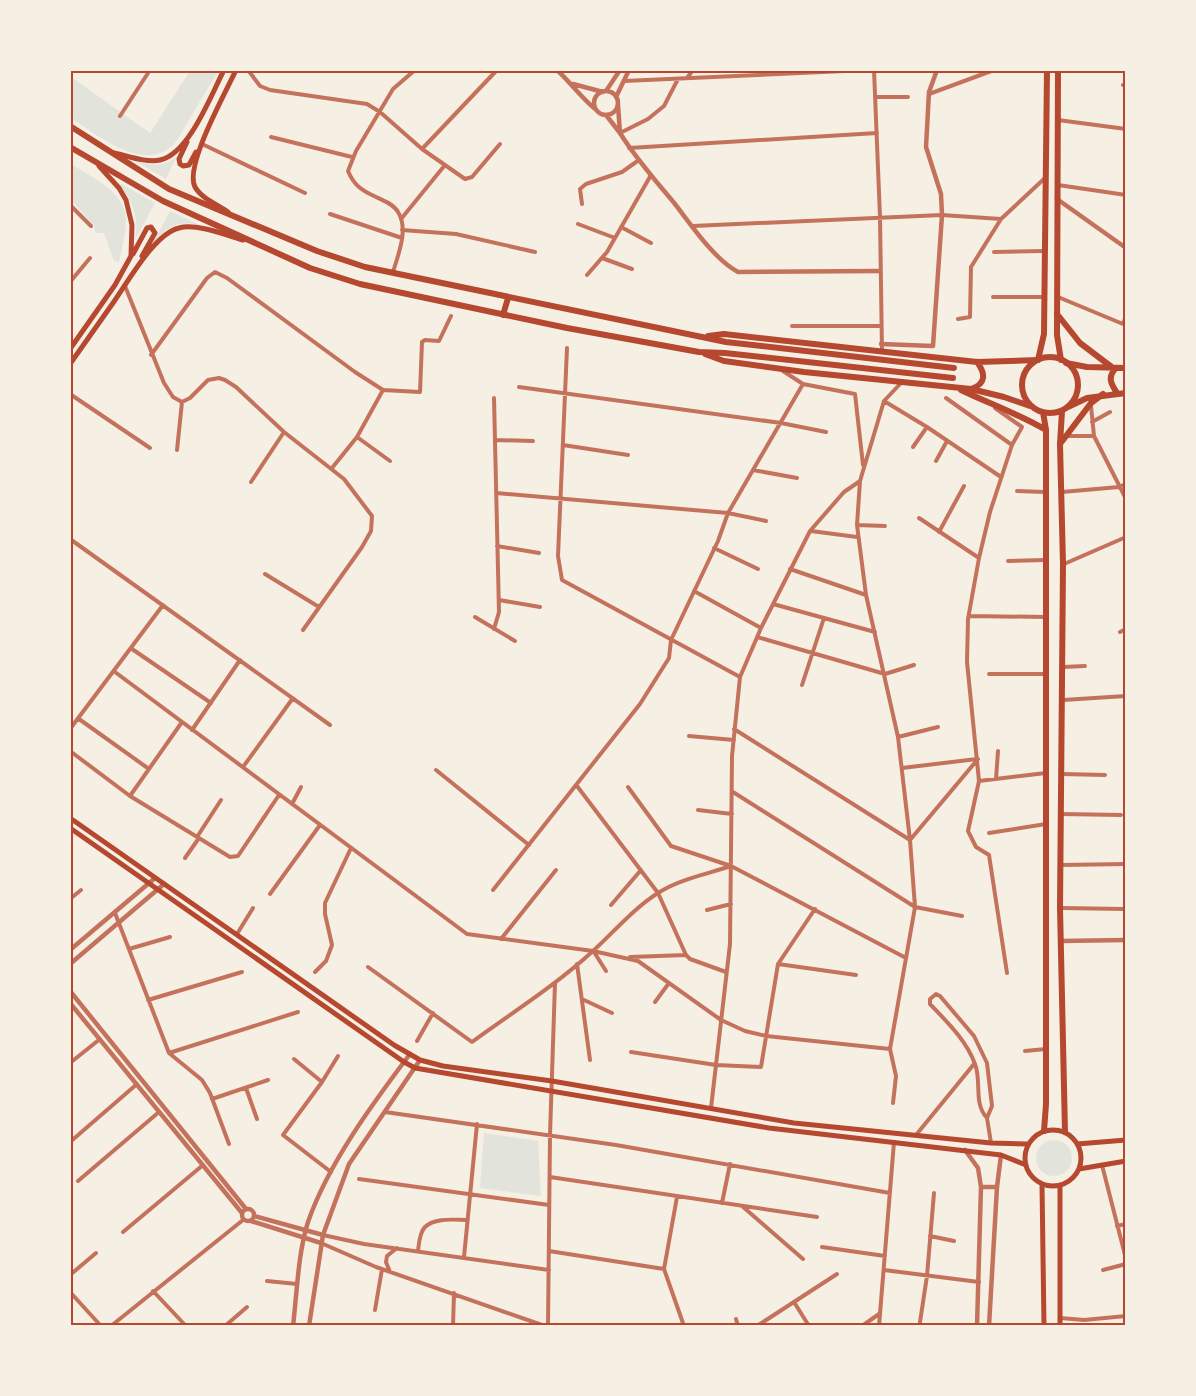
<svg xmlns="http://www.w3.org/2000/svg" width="1196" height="1396" font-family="Figtree,sans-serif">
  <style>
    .green { fill: #e2e4dc }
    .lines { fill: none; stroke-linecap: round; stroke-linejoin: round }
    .minor { stroke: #c5725c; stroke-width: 4 }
    .tertiary { stroke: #c5725c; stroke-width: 4.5 }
    .secondary { stroke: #b5482f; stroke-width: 5 }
    .primary { stroke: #b5482f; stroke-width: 6 }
    .trunk { stroke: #b5482f; stroke-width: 6 }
    .neatline { fill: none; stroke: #b5482f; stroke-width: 2 }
  </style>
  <rect width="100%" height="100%" fill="#f6efe4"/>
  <path class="green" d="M190,71H218L176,142C146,176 99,136 71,118L70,76L150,133Z
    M177,156L166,179L135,161C150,165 165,168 177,156Z
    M71,164C91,177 125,191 126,219C126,233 122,248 119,262L114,261L104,233H95L94,225L71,200Z
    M118,182L155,203L135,240C139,214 133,203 118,182Z
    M170,211L200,225C173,221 168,227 152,245Z
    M484,1133L538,1141L541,1196L480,1188Z
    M1036 1158a18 18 0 1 1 36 0a18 18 0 1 1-36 0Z"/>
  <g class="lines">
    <path class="minor" d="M248,70L260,86L270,90L367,104L380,112L422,149L465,179L472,177L500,144
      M874,70L880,217L882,352
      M687,78L693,70
      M624,81L867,70
      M1123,85L1126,84
      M929,94L994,70
      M875,97H908
      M120,116L150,70
      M1058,120L1126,129
      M620,133L648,119L664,106L678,79
      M271,137L352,157
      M202,144L305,193
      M629,148L877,133
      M422,149L497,70
      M1058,185L1126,195
      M582,204L580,189L586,184L622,172L639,160
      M70,205L91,226
      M330,214L402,238
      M401,219L445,165
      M578,224L615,238
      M693,226L942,215L1001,219
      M621,227L651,243
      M402,230L456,234L535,252
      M994,252L1044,251
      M602,258L632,269
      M393,272C398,255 409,229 398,212C394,204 382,200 374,196C361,190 354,185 348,171L356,151L393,89L415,70
      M587,275L607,252L651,175
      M70,282L90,258
      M125,286L164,383L173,397L182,402
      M993,297H1044
      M1058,297L1123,324L1126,316
      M958,319L970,317L971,267L1001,219L1045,178
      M792,326H880
      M567,348L558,556L562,580L740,677
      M151,355L207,278L215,272L227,278L355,372L383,390L420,392L422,342L425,340L439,341L451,316
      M783,371L803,384L855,394L863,465
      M519,387L781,423L826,432
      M70,394L150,448
      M494,398L499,612L494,629
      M946,398L1012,445
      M884,401L927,427L1001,477
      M182,402L190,398L208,380L219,378L225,380L236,387L284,432L344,479L372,516L371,531L362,547L303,630
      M1091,406L1094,436L1126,499
      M995,408L1022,427L1012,445L990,512L979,558L968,619L967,662L979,781L968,831L976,847L989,855L1007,973
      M1092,422L1110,412
      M1065,436H1094
      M357,437L390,461
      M495,440L533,441
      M563,445L628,455
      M913,447L927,427
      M177,450L182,402
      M936,461L947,441
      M332,468L357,437L383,390
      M753,470L797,478
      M251,482L284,432
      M1017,491L1045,492
      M1062,492L1119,487L1126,484
      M496,493L728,513L766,521
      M919,518L979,558
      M857,525L885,526
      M811,531L857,537
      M939,532L964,486
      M70,539L330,725
      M497,546L539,553
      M714,548L758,569
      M1008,561L1045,560
      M1064,564L1126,537
      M790,569L866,595
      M265,574L319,607
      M694,591L761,628
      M499,600L540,607
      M773,604L875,632
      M969,616L1046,617
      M475,617L515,641
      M1120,632L1126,629
      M757,637L885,674L914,665
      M132,649L211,703
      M1063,667L1085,666
      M115,672L467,934L593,951L638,961L721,1020L745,1031L766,1036L890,1049
      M989,674H1046
      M802,685L824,618
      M1063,700L1126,696
      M79,719L149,769
      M70,729L163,605
      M734,729L910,840L978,759
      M192,730L240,660
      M689,736L734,740
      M898,737L938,727
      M70,751L130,796L230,857L238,856L279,795
      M243,767L293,698
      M902,768L977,759
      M436,770L529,845
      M1062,774L1105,775
      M996,779L998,751
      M979,781L1046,773
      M577,786L658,893L686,955L690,959L726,972
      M628,787L671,846L731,866L906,958
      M733,792L915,907L962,916
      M130,796L182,722
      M292,804L301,787
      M698,810L732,814
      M1061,814L1121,815
      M989,833L1046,824
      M197,837L221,800
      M185,858L199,838
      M1061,865L1126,864
      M493,890L640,704L669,658L671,640L718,541L728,513L803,384
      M270,894L320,825
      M70,899L81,890
      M611,905L641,870
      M1061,908L1123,909
      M707,910L731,904
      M115,913L169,1053L202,1080L210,1093L229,1144
      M237,934L253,908
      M501,939L556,870
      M129,949L170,937
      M594,952L606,971
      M630,957L686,955
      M577,964L590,1060
      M778,964L856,975
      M368,967L472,1042C513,1012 556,985 593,951C614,932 634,908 658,893C679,879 708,874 731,866
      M315,972L326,961L332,945L325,914V903L351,848
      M936,994L940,996L974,1036L987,1063L992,1106L987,1118C973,1103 982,1082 975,1064C966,1040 948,1023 930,1004V999Z
      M148,1000L242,972
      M584,1000L612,1013
      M655,1002L669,983
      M417,1041L433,1013
      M1025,1051L1046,1049
      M631,1052L716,1065L761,1067L778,964L815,909
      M169,1053L298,1012
      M294,1059L322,1082
      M70,1063L100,1039
      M246,1088L257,1119
      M212,1099L268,1080
      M893,1103L896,1076L890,1049L915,907L910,840L898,737L866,595L857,525L860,481L884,401L901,383
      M711,1108L730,944L732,756L740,677L761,628L810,531L844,492L860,481
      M385,1112L616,1145L890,1193
      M987,1118L991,1143
      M916,1135L974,1064
      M70,1142L137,1084
      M1102,1165L1126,1259
      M331,1172L283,1135L322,1082L338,1056
      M550,1177L817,1217
      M359,1179L549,1205
      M78,1181L159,1112
      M677,1197L664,1269L684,1326
      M722,1203L730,1164
      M742,1206L803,1259
      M1117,1226L1126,1224
      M123,1232L203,1165
      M323,1235L364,1244L549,1270
      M930,1236L954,1241
      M321,1243L376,1267L545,1326
      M822,1247L885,1256
      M418,1251C419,1244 419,1233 425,1227C435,1217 455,1220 468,1220
      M549,1251L664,1269
      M464,1257L477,1124
      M884,1270L979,1282
      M1103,1270L1126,1264
      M390,1272L386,1262L387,1256L397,1248
      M70,1275L96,1253
      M267,1281L297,1284
      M153,1291L186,1326
      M70,1292L101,1326
      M794,1302L809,1326
      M375,1310L382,1269
      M1060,1318L1084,1320L1126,1316
      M736,1319L738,1326
      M920,1322L927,1276L934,1193
      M111,1326L243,1220
      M225,1326L247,1307
      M453,1326L454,1293
      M548,1326L550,1135L555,983
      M757,1326L837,1274
      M862,1326L879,1314
      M879,1326L894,1142"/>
    <path class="tertiary" d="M557,70C570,82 580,96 594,108
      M573,84L603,92
      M606,91L620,70
      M594 103a12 12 0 1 1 24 0a12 12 0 1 1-24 0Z
      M616,97L629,70
      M606,115L620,133L618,105
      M620,133C636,159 656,181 675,204C692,226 714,259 738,272L879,271
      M1057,199L1126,248
      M881,344L933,346L942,215L941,194L926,147L929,92L937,70
      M1061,941L1126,940
      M70,950L155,878
      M70,964L164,884
      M70,991L246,1209
      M70,1003L242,1213
      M965,1150L978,1168L981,1187L977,1326
      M981,1187H997
      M242 1215a6 6 0 1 1 12 0a6 6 0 1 1-12 0Z
      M254,1216L323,1235
      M251,1221L321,1243
      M293,1326C297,1293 298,1253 308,1222C328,1164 373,1103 410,1054
      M309,1326L323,1235L349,1164L420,1060
      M989,1326L997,1187L1001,1155"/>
    <path class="secondary" d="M187,142L179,159L180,164L183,166L189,165L196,152
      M114,153C128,156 146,163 160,160C189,154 211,95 224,70
      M228,212C218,205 201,198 195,187C184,166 226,92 236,70
      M133,254L147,228L151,227L155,233L142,256
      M70,349L115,285L131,256L132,225L126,200L119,188L99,166
      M70,364C85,343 99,323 113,303C128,282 154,234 179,228C196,223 226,235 243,240
      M70,818L394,1045L420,1060L443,1066L552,1081L794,1123L991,1143L1028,1144
      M70,828L404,1062L415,1068L769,1128L1001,1155L1026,1165
      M1025 1158a28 28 0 1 1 56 0a28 28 0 1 1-56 0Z
      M1077,1144L1126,1140
      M1079,1169L1126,1161
      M1042,1184L1044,1326
      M1060,1185V1326"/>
    <path class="primary" d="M1058,70L1057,335L1061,360
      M1022 385a28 28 0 1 1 56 0a28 28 0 1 1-56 0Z
      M1038,360L1044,334L1047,70
      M1062,411L1060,444L1063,564L1060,908L1065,1132
      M1043,412L1046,430V1104L1044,1131"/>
    <path class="trunk" d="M70,126L169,189L317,251L365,267L726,342L954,368
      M70,147L163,201L310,268L360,284L567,328L699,352L725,353L953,378
      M1057,314L1080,343L1113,368
      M503,315L508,298
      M708,336L724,334L977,362L1038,360
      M705,354L724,361L804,372L971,389L1004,397L1030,406
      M1066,363L1087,367L1126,368
      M1116,368C1107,377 1111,384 1117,393
      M971,389C986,384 986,374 977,362
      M961,390C990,404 1019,414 1046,430
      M1068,407L1087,398L1126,393
      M1060,444L1091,403L1103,394"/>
  </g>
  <rect width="1196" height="1396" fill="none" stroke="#f6efe4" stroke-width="144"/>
  <rect x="72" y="72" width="1052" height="1252" class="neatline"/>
</svg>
